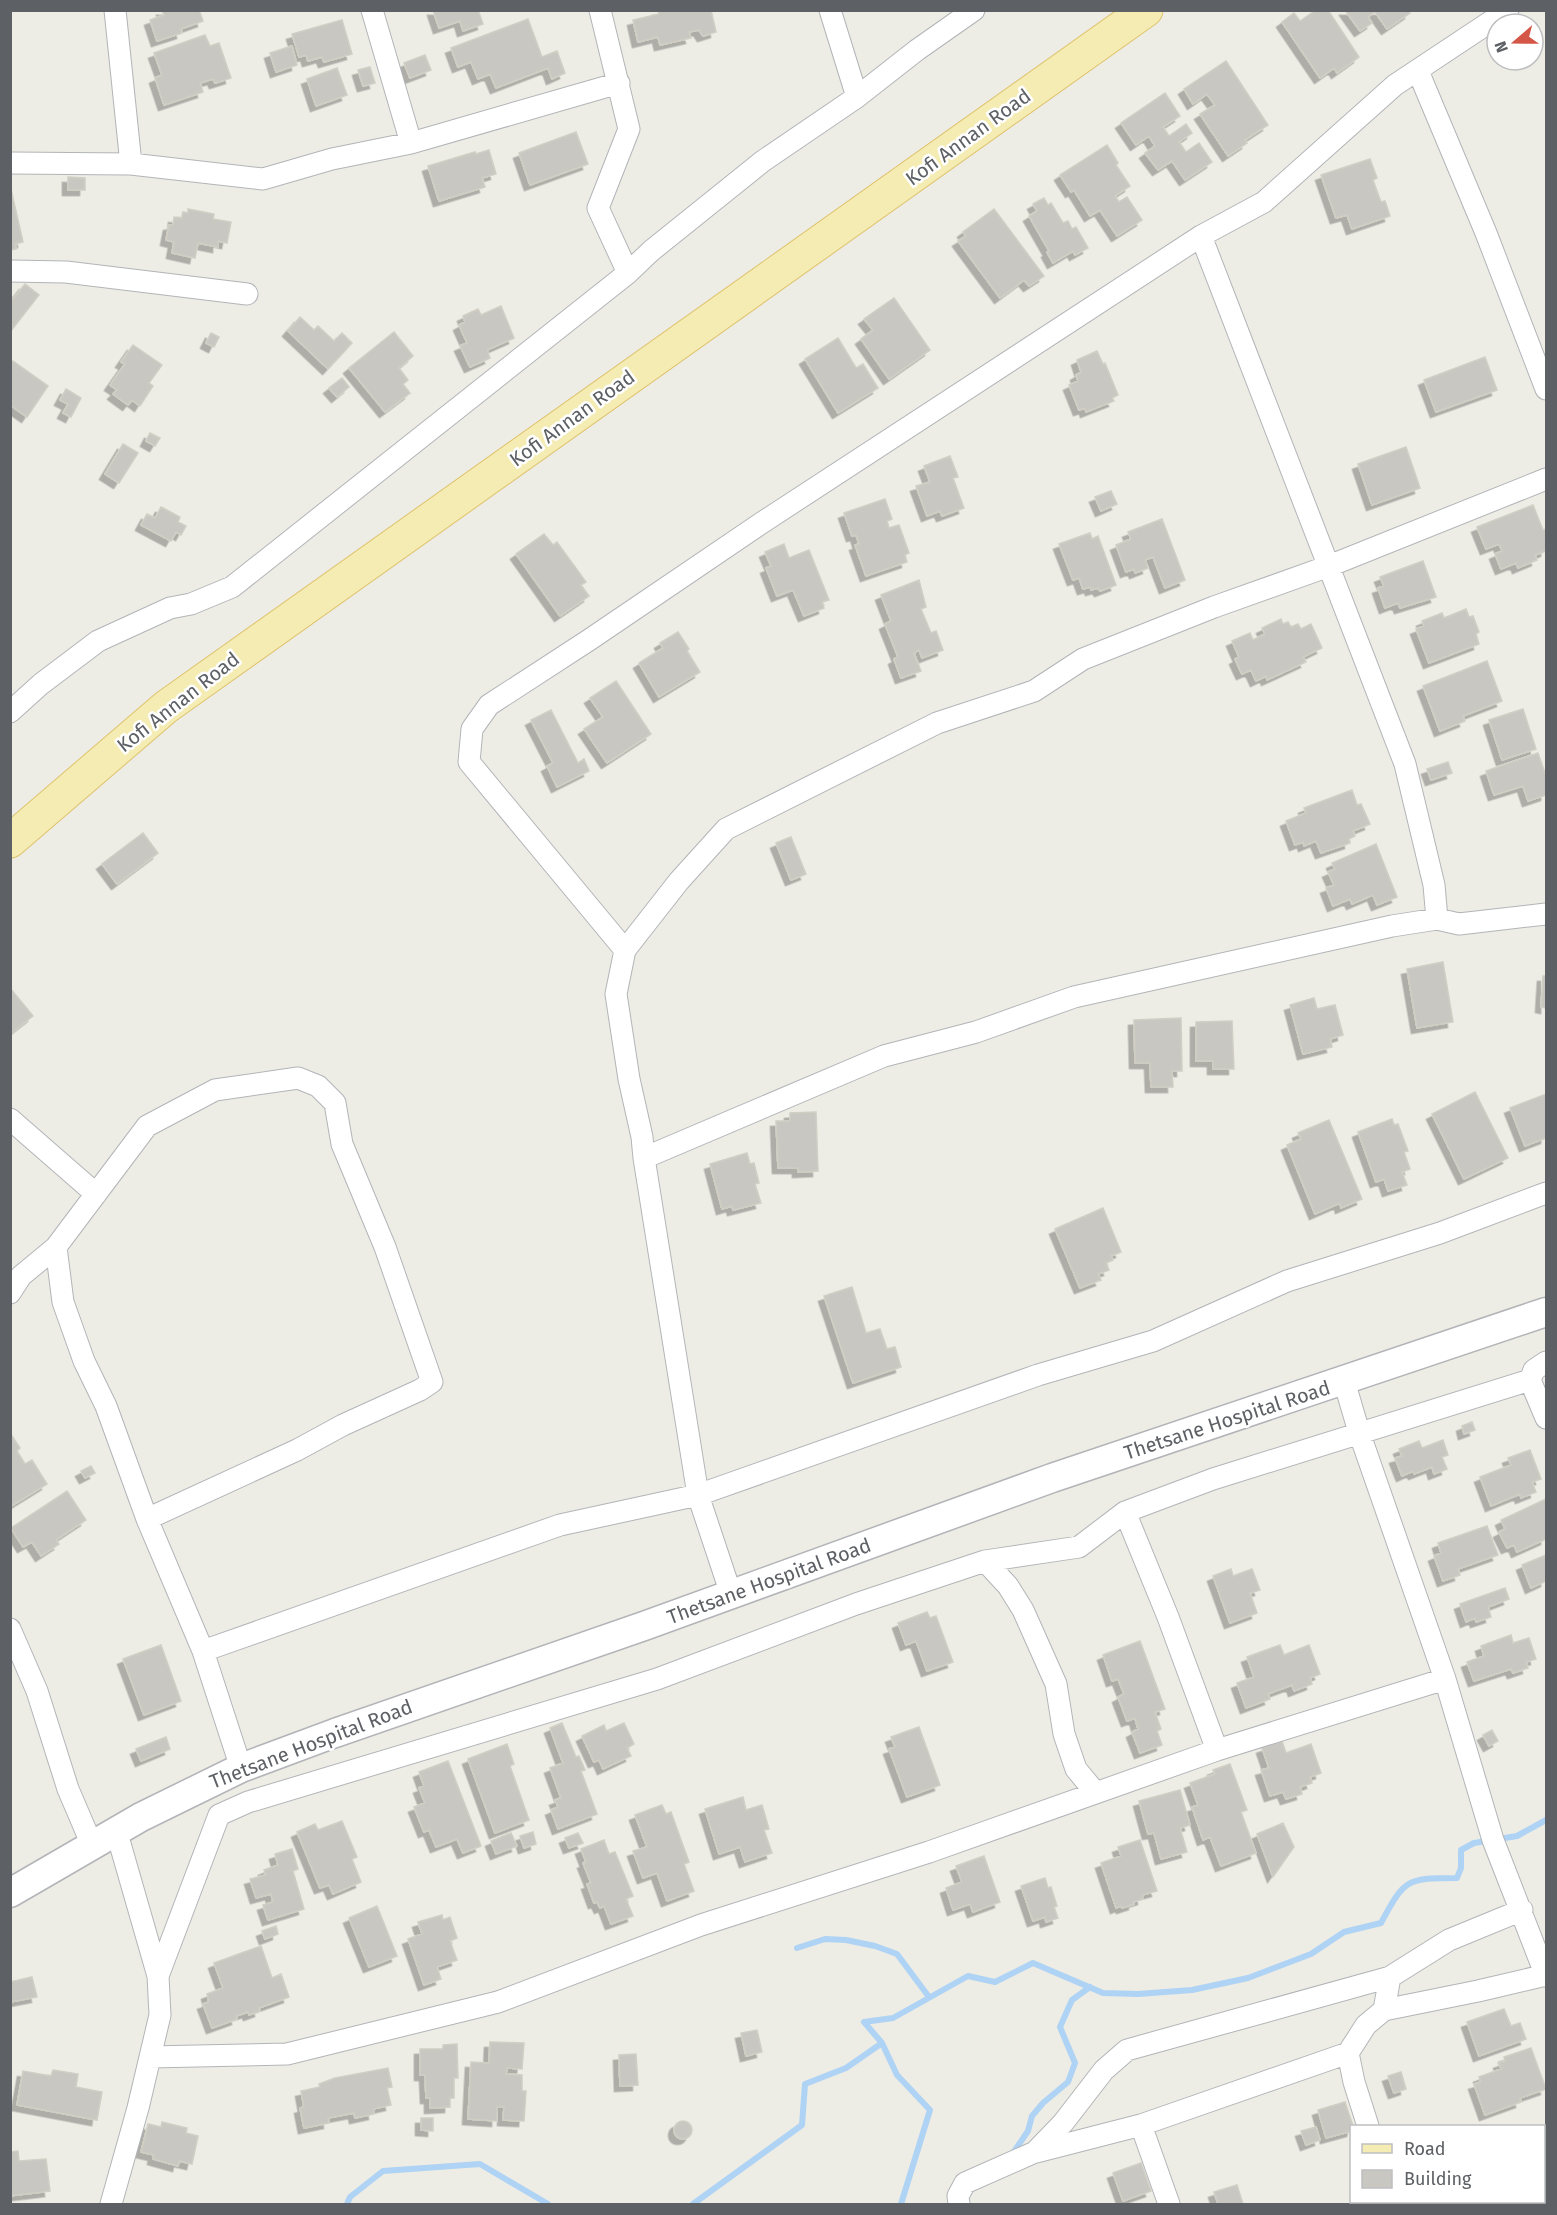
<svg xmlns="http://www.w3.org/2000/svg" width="1557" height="2215" font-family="'Fira Sans',sans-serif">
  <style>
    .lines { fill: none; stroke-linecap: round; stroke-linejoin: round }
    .stream { stroke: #afd3f4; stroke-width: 6 }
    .building { fill: #c9c7c2; stroke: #d1cec4; stroke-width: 1.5; filter: url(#shadow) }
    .minor-casing { stroke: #b2b5b8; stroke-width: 23 }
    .secondary-casing { stroke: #b2b4b8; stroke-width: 31 }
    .primary-casing { stroke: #dfc36d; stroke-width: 35 }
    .minor { stroke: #fff; stroke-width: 21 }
    .secondary { stroke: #fff; stroke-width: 28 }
    .primary { stroke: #f4ecb3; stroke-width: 33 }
    .labels { text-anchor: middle; stroke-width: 5; stroke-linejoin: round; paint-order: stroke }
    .street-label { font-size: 20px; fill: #5d6064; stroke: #fff }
  </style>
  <defs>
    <filter id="shadow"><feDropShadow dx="-5.5" dy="5.5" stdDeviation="0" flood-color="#0004"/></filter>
  </defs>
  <rect width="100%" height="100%" fill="#edece5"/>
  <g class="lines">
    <path class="stream" d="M797,1948L825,1939L846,1940L875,1946L897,1954L929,1997
      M1013,2153L1028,2131L1032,2116L1043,2103L1068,2082L1075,2063L1060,2027L1072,2000L1090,1987
      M347,2204L350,2197L383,2171L480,2164L548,2204
      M693,2204L802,2125L805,2084L846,2068L882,2043
      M901,2204L930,2110L897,2075L882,2043L864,2022L893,2018L968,1976L995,1982L1033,1963L1103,1993L1138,1994L1192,1990L1248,1978L1311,1954L1344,1932L1381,1923C1405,1878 1407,1878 1457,1878L1461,1868V1850L1474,1843L1517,1836L1546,1820"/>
  </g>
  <path class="building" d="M162,10H199L203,21L181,29L182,33L157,41L150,20L164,15Z
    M433,10H478L483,24L463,31L460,21L439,28Z
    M658,10H711L716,32L703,36L699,30L689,32L691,38L660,45L658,37L638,42L633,20L659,14Z
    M1316,10H1328L1359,57L1337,73L1334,68L1320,78L1282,22L1294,13L1300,21Z
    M1345,10H1408L1410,13L1387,29L1375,12L1368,17L1372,23L1360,31Z
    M528,19L542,57L557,51L565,73L552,79L548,68L496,88L490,74L478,79L471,62L458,67L451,48Z
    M342,20L352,54L324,62L322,57L308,61L306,55L299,57L292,34Z
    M205,35L210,46L219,43L231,78L215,83L213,79L200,83L203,92L164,105L155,78L162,75L154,53Z
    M292,46L297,65L276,72L270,53Z
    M425,55L431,70L410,78L404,63Z
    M1226,61L1268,125L1245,140L1247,143L1228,156L1200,114L1215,105L1207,94L1193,104L1184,89Z
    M370,67L375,83L363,86L358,70Z
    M337,68L347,95L316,106L307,79Z
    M1165,93L1180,116L1163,127L1169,136L1186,124L1192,133L1179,142L1186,152L1199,143L1212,162L1185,180L1172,161L1158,170L1145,153L1155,146L1149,136L1136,145L1121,123Z
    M576,132L588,164L530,185L519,153Z
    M1107,145L1118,163L1116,165L1130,186L1115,196L1119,202L1127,197L1142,220L1117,236L1100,210L1090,216L1074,190L1071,192L1060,175Z
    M489,150L496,174L482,178L485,187L439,201L428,166L475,152L476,154Z
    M1370,159L1377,178L1373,180L1381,202L1385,201L1390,216L1352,229L1347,215L1336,218L1321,175Z
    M68,177L85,178V190H68Z
    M10,185L23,242L15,244L16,249L10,250Z
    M1044,198L1048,205L1051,203L1063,223L1068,221L1072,229L1076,227L1088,248L1075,255L1073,251L1053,263L1047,252L1049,251L1029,216L1037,211L1033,204Z
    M188,209L214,214L213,219L231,222L227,243L218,241V247L198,243L195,258L172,253L174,242L166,240L169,225H173L174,217L182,218L183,212L188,213Z
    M994,209L1044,276L1029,286L1024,280L1000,298L958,241L966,236L963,232Z
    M25,284L39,295L10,332V303Z
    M894,298L930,350L889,379L861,339L873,330L864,319Z
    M501,306L514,338L487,350L490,358L470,367L460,346L467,343L459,325L465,322L463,316L478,309L481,315Z
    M300,317L314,330L318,326L334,341L342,333L352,343L328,369L288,331Z
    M394,332L413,356L399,368L408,380L403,384L410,393L385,412L349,368Z
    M211,333L219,337L214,347L206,343Z
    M838,338L856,368L863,364L878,388L838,413L805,359Z
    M133,345L162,365L149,383L153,386L140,406L132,400L128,405L113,394L117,390L110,385L125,364L121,362Z
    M1097,351L1103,364L1105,363L1118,395L1112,398L1114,401L1086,412L1085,408L1079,410L1069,385L1078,381L1076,375L1081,372L1077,360Z
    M1485,357L1497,390L1436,412L1424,380Z
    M13,361L48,386L27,417L10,405L12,401L10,399V364Z
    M342,378L349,387L337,397L329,388Z
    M66,389L81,398L71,417L63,413L68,404L60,400Z
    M150,433L160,438L155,446L146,441Z
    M123,444L138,453L119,483L105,474Z
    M1406,447L1420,488L1372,505L1358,464Z
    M950,456L958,477L953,478L964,508L942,516L940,511L927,516L916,486L930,482L924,466Z
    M1111,491L1117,504L1101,511L1095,497Z
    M885,499L892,519L887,521L889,528L899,525L909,553L905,555L907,562L866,576L855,545L859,544L856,535L852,536L844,513Z
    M1533,505L1543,530L1546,529V551L1535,555L1537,560L1518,568L1516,563L1501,569L1495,554L1502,551L1499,544L1486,549L1477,527Z
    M161,507L180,517L178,522L186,526L181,535L176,532L171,541L141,525L147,514L155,518Z
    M1162,519L1185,580L1165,588L1153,557L1145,560L1148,568L1135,573L1134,569L1126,572L1116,545L1131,539L1128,532Z
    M1090,533L1092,539L1098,536L1116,585L1100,591L1098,588L1091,590L1090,587L1083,589L1079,578L1073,580L1059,544Z
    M544,534L553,545L557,542L586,582L581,585L589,596L560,616L516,554Z
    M784,544L789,558L809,550L829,600L822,602L824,608L804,616L793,590L777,596L766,568L771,566L765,552Z
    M1423,561L1436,597L1400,608L1398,603L1385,608L1378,588L1384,586L1380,577Z
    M919,580L926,607L921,609L931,633L936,631L943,650L922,658L919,650L914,653L921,671L901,678L894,659L898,657L885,624L891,621L881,595Z
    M1466,609L1469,617L1473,616L1479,632L1476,634L1479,644L1429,663L1416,629L1424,626L1422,621L1442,613L1444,618Z
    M1281,619L1283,624L1288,622L1291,627L1298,624L1301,629L1311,624L1322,648L1303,657L1306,662L1267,680L1266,676L1256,681L1251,670L1242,674L1235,659L1239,657L1232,641L1250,633L1253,640L1265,634L1262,628Z
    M678,632L689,649L687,651L700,672L659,697L639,663L663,648L660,643Z
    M1487,661L1502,701L1463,716L1465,721L1440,731L1423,686Z
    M616,681L651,734L607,763L584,729L603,717L590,698Z
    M1523,709L1536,749L1502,760L1489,720Z
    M551,710L578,763L584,759L589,771L557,787L547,766L553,763L531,720Z
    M1538,753L1546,776V795L1528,801L1523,786L1494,795L1486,771Z
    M1448,762L1452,773L1431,780L1427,769Z
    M1352,790L1357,805L1361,804L1370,824L1353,831L1355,836L1349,839L1350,843L1321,853L1316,841L1304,846L1303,842L1295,845L1286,821L1306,813L1304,808Z
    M143,833L158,853L117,884L102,864Z
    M791,837L806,874L791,880L776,843Z
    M1376,844L1397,897L1377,905L1373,895L1352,904L1350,899L1333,906L1326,888L1334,885L1328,872L1335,869L1332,863Z
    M1443,962L1453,1022L1417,1028L1407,969Z
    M1543,976H1546V1008L1541,1007Z
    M10,988L33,1016L10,1034Z
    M1314,998L1317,1009L1335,1005L1343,1035L1330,1039L1332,1047L1303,1054L1290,1005Z
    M1181,1018L1182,1071H1172L1173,1087H1151L1150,1063H1135L1134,1020Z
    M1232,1021L1234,1069H1213V1061H1196V1022Z
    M1475,1092L1508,1158L1464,1179L1432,1114Z
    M1546,1094V1138L1525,1146L1510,1108Z
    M816,1112L818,1171L798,1172V1168H778L776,1121H790V1113Z
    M1392,1119L1394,1125L1398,1124L1408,1151L1404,1152L1410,1169L1402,1172L1407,1185L1388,1191L1384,1179L1376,1182L1358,1132Z
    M1329,1120L1362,1199L1341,1208L1340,1203L1315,1214L1287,1145L1301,1139L1298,1133Z
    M747,1153L750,1164L754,1163L759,1183L755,1184L761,1203L733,1210L732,1206L722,1209L710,1164Z
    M1103,1208L1121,1252L1111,1256L1113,1260L1106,1263L1109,1270L1098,1274L1101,1280L1080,1288L1055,1229Z
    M852,1287L866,1333L880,1329L887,1349L895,1347L901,1367L853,1383L824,1296Z
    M1472,1422L1475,1430L1464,1434L1462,1426Z
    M10,1433L20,1448L17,1451L25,1464L32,1460L47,1484L10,1507Z
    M1443,1440L1448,1455L1442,1457L1447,1469L1434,1474L1432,1467L1414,1474L1413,1471L1402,1476L1395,1458L1402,1456L1399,1449L1419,1441L1422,1448Z
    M1530,1450L1541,1479L1532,1482L1536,1492L1521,1498L1520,1494L1491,1506L1480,1477L1511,1465L1508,1458Z
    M91,1466L95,1473L85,1478L81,1471Z
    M67,1491L86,1520L56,1540L59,1544L41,1556L32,1542L23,1547L11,1528Z
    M1546,1499V1539L1517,1552L1514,1545L1507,1548L1499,1532L1505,1529L1501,1520Z
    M1487,1526L1498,1555L1458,1569L1460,1575L1443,1581L1434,1556L1441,1553L1438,1543Z
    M1546,1555V1581L1531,1588L1522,1565Z
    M1231,1569L1233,1576L1252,1569L1260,1590L1250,1593L1257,1613L1230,1623L1213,1576Z
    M1505,1588L1509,1599L1488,1607L1491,1617L1476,1622L1475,1618L1466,1622L1460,1604Z
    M927,1612L930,1618L936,1616L953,1662L927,1671L916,1641L906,1645L898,1623Z
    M1511,1635L1513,1643L1529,1638L1536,1659L1526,1662L1528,1668L1513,1673L1511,1669L1474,1681L1467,1662L1484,1656L1481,1646Z
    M1140,1641L1165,1709L1155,1712L1161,1729L1157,1731L1162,1745L1140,1753L1132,1732L1138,1729L1135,1718L1127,1721L1118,1697L1124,1694L1118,1679L1112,1681L1103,1655Z
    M161,1645L181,1701L144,1715L123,1659Z
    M1280,1645L1284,1655L1309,1645L1320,1674L1310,1678L1312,1684L1294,1691L1292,1685L1268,1694L1270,1699L1246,1708L1237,1683L1254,1677L1247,1657Z
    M562,1723L576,1757L579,1756L585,1770L581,1771L597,1814L558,1829L551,1810L558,1807L555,1800L561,1798L550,1768L563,1763L550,1728Z
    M624,1723L634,1744L627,1748L631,1756L603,1769L599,1760L594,1762L582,1736L604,1725L606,1731Z
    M919,1727L940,1785L907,1797L889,1749L895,1747L891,1737Z
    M1492,1730L1498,1741L1489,1746L1483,1735Z
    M166,1737L170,1749L141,1761L136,1749Z
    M1282,1741L1286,1753L1311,1744L1321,1773L1310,1777L1312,1783L1300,1787L1302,1794L1286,1799L1283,1792L1270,1796L1261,1770L1269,1768L1262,1748Z
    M507,1744L514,1764L510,1766L529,1820L495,1833L468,1759Z
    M448,1761L481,1846L463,1853L457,1839L436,1847L429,1830L424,1832L414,1807L425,1803L419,1788L424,1786L419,1772Z
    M1230,1764L1247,1810L1241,1812L1256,1853L1221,1866L1210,1837L1203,1840L1192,1807L1198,1805L1190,1783L1215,1774L1213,1770Z
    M1180,1790L1190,1825L1180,1828L1187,1852L1161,1859L1154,1833L1148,1834L1139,1801Z
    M743,1797L746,1810L762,1805L769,1829L764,1830L772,1853L745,1862L740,1847L719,1854L705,1809Z
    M662,1805L666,1814L671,1812L689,1862L684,1864L694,1891L667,1901L657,1873L643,1878L633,1851L647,1847L635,1815Z
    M342,1821L357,1857L352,1859L361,1882L333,1894L329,1885L320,1888L297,1832L315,1824L318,1830Z
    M1283,1823L1294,1847L1273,1877L1257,1834Z
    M533,1832L536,1844L524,1848L520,1836Z
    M511,1833L517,1846L496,1854L491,1841Z
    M578,1833L583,1843L569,1848L565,1838Z
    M604,1840L609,1854L615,1852L633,1896L626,1899L633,1916L611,1924L604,1906L600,1908L597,1902L594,1903L587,1884L591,1883L583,1863L586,1862L581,1849Z
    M1140,1840L1157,1891L1142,1895L1143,1899L1133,1902L1134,1904L1122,1908L1121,1906L1116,1908L1101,1863L1121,1856L1118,1847Z
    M292,1849L298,1869L293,1871L304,1909L268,1920L263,1905L273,1902L271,1894L256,1898L250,1879L266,1875L264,1870L278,1865L275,1854Z
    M984,1856L1000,1902L973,1912L970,1904L953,1910L946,1888L962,1882L956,1866Z
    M1045,1878L1048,1888L1051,1887L1057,1906L1054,1907L1058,1918L1046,1922L1045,1917L1033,1921L1021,1886Z
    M377,1906L397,1956L369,1967L349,1918Z
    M442,1915L443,1920L450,1917L457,1938L450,1941L457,1960L437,1967L441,1979L424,1985L408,1939L422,1934L418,1922Z
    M276,1926L278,1934L265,1939L262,1931Z
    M261,1946L272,1978L281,1974L289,1997L259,2008L260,2011L249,2015L248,2012L236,2016L237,2019L212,2028L203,2004L209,2002L207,1994L223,1988L214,1963Z
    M32,1977L37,1997L10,2002V1982Z
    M1504,2009L1511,2026L1520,2023L1526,2039L1479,2056L1467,2022Z
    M757,2030L762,2052L746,2056L741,2033Z
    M490,2042L524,2043L522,2069L507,2068L506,2074L522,2075V2091H526L524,2121L503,2120L504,2107H497V2121L468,2119L471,2062L489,2063Z
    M457,2044L458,2078H454V2098H450V2107L430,2108V2098H426L425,2075H420V2049H443V2045Z
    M1531,2048L1546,2089L1520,2098L1521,2102L1485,2115L1474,2084L1481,2082L1479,2077L1501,2069L1499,2063L1505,2061L1504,2057Z
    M636,2054L638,2085L620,2086L619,2055Z
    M388,2068L392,2087L387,2088L391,2105L373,2109L374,2114L355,2118L354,2113L328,2118L329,2123L304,2128L300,2108L304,2107L301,2091L320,2087L319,2084L335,2078Z
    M53,2070L78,2074L76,2087L102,2092L97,2120L17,2105L23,2071L51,2076Z
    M1401,2072L1406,2089L1394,2093L1388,2076Z
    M1345,2102L1353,2126L1352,2131L1326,2138L1318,2110Z
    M421,2118H433V2131L421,2130Z
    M674 2130a9 9 0 1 1 18 0a9 9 0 1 1-18 0Z
    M162,2122L187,2128L186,2133L198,2136L192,2164L179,2161L178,2166L153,2159L154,2155L141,2152L148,2124L161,2127Z
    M1316,2127L1320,2140L1306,2145L1301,2131Z
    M18,2151L19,2161L46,2159L50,2191L10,2196V2152Z
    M1141,2163L1151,2191L1123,2201L1113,2173Z
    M1237,2185L1243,2204H1218L1214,2192Z
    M1433,2202H1490L1491,2204H1434Z"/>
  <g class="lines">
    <g class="minor-casing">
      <path id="minor" d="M115,10L131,164L263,179L332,159L411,143L619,83
        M372,10L411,143
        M600,10L629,129L598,208L628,273
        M830,10L857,97
        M1418,71L1486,233L1546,389
        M10,163L131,164
        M1201,236L1405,764L1434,885L1437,919
        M10,271L66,272L247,294
        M10,712L41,684L98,641L170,608L191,604L232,587L628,273L651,251L763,161L857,97L917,50L974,10
        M625,950L469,762L472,729L489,705L589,640L763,522L1201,236L1264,202L1395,85L1508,10
        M10,1119L96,1194
        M644,1158L642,1137L629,1079L616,994L625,950L679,881L726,829L937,723L1034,691L1083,659L1214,607L1329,566L1546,479
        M10,1293L21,1276L56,1247
        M1530,1380L1546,1418
        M1344,1381L1359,1432L1445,1679L1493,1840L1546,1976
        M1125,1512L1168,1617L1217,1750
        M147,1519L297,1450L343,1425L420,1390L432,1382L385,1247L342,1144L335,1103L318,1086L298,1078L215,1090L147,1126L56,1247L63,1302L84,1361L106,1406L147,1519L203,1651L241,1768
        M985,1561L1008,1586L1023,1610L1056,1684L1064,1734L1076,1769L1095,1792
        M731,1594L698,1495L644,1158L884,1056L976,1032L1074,997L1392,926L1437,919L1459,924L1546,914
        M10,1629L37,1691L68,1789L92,1845
        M203,1651L560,1525L698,1495L1038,1375L1153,1341L1287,1281L1440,1233L1546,1193
        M158,1976L219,1815L248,1802L657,1679L856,1604L985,1561L1079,1547L1125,1512L1213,1479L1530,1380L1534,1370L1546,1362
        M1384,2010L1390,1977L1449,1940L1522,1910
        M150,2057L287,2054L498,2002L701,1925L929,1852L1217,1750L1445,1679
        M1141,2125L1169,2204
        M1368,2126L1354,2082L1348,2053L1366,2025L1384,2010L1478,1991L1546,1975
        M1036,2152L1141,2125L1348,2053
        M1396,2202L1397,2204
        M111,2204L138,2108L160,2015L158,1976L116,1830
        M959,2204L958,2196L965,2183L1035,2152L1063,2123L1104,2070L1127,2050L1390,1977"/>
    </g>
    <g class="secondary-casing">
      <path id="secondary" d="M10,1893L141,1817L241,1768L335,1733L644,1626L1052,1478L1546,1312"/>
    </g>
    <g class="primary-casing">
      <path id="primary" d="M10,841L166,707L1146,10"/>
    </g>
    <use href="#minor" class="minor"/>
    <use href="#secondary" class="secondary"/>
    <use href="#primary" class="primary"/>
  </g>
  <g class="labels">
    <g class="street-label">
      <text transform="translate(968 137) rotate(-36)" y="7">Kofi Annan Road</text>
      <text transform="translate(572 418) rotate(-36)" y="7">Kofi Annan Road</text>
      <text transform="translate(178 702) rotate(-38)" y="7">Kofi Annan Road</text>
      <text transform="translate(1227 1420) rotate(-18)" y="7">Thetsane Hospital Road</text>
      <text transform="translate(769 1581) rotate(-20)" y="7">Thetsane Hospital Road</text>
      <text transform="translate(311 1744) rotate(-21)" y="7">Thetsane Hospital Road</text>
    </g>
  </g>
  <rect width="1557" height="2215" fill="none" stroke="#5d6064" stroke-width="24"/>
  <rect x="1350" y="2125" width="195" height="78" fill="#ffffff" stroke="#bebfc1" stroke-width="1.5"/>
  <rect x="1362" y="2144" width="30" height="9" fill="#f4ecb3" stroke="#bebfc1" stroke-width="1.5"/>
  <text x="1404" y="2155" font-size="18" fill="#5d6064">Road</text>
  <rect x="1362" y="2170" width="30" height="18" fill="#c9c7c2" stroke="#bebfc1" stroke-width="1.5"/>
  <text x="1404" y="2185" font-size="18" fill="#5d6064">Building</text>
  <g transform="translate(1515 42) rotate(250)"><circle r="28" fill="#ffffff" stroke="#bebfc1" stroke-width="1.5"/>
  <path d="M0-4.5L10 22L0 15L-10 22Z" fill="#d35646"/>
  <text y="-9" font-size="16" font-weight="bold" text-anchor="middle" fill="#5d6064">N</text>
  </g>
</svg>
